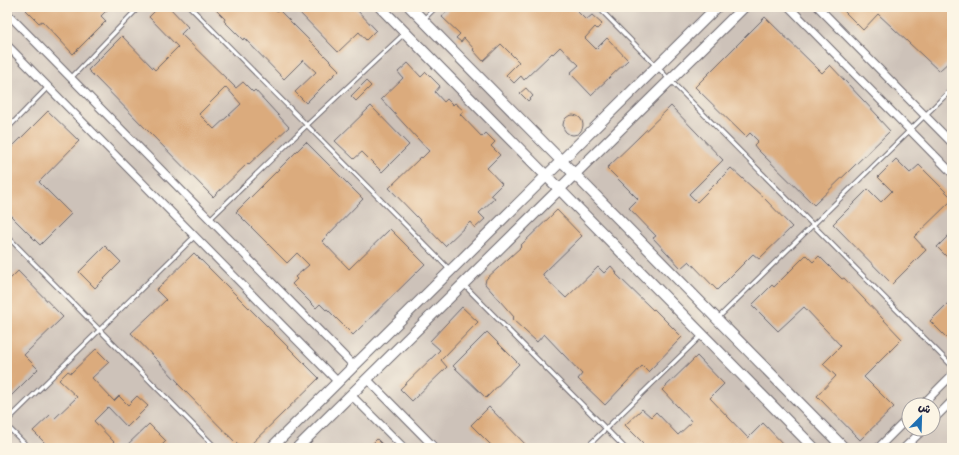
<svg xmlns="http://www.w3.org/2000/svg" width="959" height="455" font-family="Mali,'Playpen Sans Arabic',sans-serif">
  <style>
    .industrial { fill: #cdc2b9; fill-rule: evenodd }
    .building { fill: #dbab7d; fill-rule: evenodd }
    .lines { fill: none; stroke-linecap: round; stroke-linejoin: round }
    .lane-casing { stroke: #6a656b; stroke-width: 5.5 }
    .street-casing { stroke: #6a656b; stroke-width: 9 }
    .secondary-casing { stroke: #6a656b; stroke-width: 12 }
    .lane { stroke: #fff; stroke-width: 3.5 }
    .street { stroke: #fff; stroke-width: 7 }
    .secondary { stroke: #fff; stroke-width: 10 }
  </style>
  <rect width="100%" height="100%" fill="#fcf5e5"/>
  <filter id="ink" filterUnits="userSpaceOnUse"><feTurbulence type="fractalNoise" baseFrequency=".025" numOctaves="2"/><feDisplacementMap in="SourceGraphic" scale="8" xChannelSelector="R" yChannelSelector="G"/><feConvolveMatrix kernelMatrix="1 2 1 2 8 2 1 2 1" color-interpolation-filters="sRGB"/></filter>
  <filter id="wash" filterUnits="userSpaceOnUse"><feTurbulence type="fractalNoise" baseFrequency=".012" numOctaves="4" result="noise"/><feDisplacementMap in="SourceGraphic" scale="16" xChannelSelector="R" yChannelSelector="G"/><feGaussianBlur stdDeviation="0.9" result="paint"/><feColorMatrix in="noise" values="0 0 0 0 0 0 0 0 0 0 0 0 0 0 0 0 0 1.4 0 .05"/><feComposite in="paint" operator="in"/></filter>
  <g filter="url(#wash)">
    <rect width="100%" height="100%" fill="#efe2c3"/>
    <path class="industrial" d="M7,7H952V448H7ZM909,405H933V429H909Z"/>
    <g id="blocks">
      <path class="building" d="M29,7H110L101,16L106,21L73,54L42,21L39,23L26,10Z
        M159,7H169L188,27L181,34L236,88L243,82L253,92L255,90L289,127L249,164L248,163L213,197L88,70L122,36L155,70L178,47L149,17ZM226,87L241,104L214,129L199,114Z
        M213,7H272L277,12L279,10L339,70L306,103L295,92L316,72L303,60L284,79L244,38L243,40L224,21L225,19Z
        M294,7H354L376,30L366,40L359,32L338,52Z
        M451,7H573L586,20L592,15L602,24L597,29L595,27L585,38L596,49L607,38L628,60L591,95L570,73L579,65L560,47L553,54L552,53L524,80L521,76L514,83L506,75L519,62L501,44L483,61L473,50L474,49L464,38L461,42L456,38L460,34L442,17Z
        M840,7H952V59L939,71L878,14L863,30Z
        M765,17L822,73L830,65L879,117L878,118L890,131L814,205L757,149L754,145L758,141L750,133L746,137L695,87Z
        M408,63L421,77L426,72L440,86L435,92L444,102L447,99L453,105L455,103L464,111L460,114L482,137L486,133L495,142L491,146L500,155L487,168L502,184L491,195L495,198L479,213L485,219L475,228L470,222L445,246L389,188L421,157L422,158L429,151L381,99L403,78L398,72Z
        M366,81L371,86L356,101L351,96Z
        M526,88L533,96L528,101L520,93Z
        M371,106L409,145L382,172L362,152L354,159L335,141Z
        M671,106L723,160L689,194L697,202L731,168L764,198L792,227L759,259L753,254L717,290L689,261L681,268L653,238L656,236L629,208L638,199L607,168Z
        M48,111L79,141L39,182L71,214L40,245L7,212V152Z
        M563 125a10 10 0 1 1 20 0a10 10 0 1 1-20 0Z
        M306,142L363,199L322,241L349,269L390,229L425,264L353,335L327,309L326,310L320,304L316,308L292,284L297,279L295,277L309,265L297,253L287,263L236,212Z
        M896,159L910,173L919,165L952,198V200L914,237L926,250L892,284L833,224L868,189L881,202L892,191L878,177Z
        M557,210L582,236L543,274V276L566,298L598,267L604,273L611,266L617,273L616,274L653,310L654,309L682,337L648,372L642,366L605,405L578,379L582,374L544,334L537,342L512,319L514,317L485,284L486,279L521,247L520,246Z
        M952,232V262L937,247Z
        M105,246L121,262L95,288L79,272Z
        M194,253L319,378L247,448H241L178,384L179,383L131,333L166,300L156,290Z
        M806,255L813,262L819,256L842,279L844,278L902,339L864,377L894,407L860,440L817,396L836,376L823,364L841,346L804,307L778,331L752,305L772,285L774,287Z
        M18,271L63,317L24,355L38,369L7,400V282Z
        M952,299V343L930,321Z
        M462,307L478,322L441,360L447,367L412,401L400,389L440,350L430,341Z
        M487,332L519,364L486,398L453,366Z
        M96,349L109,362L92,378L114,401L119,396L128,405L137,396L148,406L127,427L108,407L94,421L114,442L109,448H50L33,431L50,415L54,419L77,397L59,380L68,371L71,373Z
        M697,356L724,384L710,398L748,438L763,423L787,448H648L625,425L642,409L651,417L656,412L678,435L692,422L662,390Z
        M489,407L529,448H494L471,425Z
        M149,424L166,441L159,448H124Z
        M377,439L386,448H368Z"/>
    </g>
  </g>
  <g filter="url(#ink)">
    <use href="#blocks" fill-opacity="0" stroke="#6a656b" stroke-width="1"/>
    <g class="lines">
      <g class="lane-casing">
        <path id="lane" d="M190,7L450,270
          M598,7L952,366
          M424,19L436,7
          M71,78L139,7
          M7,129L48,87
          M210,219L307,125L405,33
          M7,236L216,448
          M464,285L625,448
          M717,319L952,89
          M7,421L195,236
          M7,426L29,448
          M586,448L702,335"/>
      </g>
      <g class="street-casing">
        <path id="street" d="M789,7L952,173
          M818,7L952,143
          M7,13L354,366
          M7,45L338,382
          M367,379L435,448
          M351,395L404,448
          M922,405L952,375
          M933,420L952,401
          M878,448L909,417
          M904,448L924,429"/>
      </g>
      <g class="secondary-casing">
        <path id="secondary" d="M380,7L814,448
          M410,7L844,448
          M271,448L717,7
          M297,448L744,7"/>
      </g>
      <use href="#lane" class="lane"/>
      <use href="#street" class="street"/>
      <use href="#secondary" class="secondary"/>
    </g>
  </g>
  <rect width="959" height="455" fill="none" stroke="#fcf5e5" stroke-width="24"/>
  <g transform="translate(921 417) rotate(23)"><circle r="19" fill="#fcf5e5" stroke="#a5a1a1"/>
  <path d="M0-3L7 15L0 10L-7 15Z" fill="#1f6fb2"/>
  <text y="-6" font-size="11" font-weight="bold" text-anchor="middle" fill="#22223b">ش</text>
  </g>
</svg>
